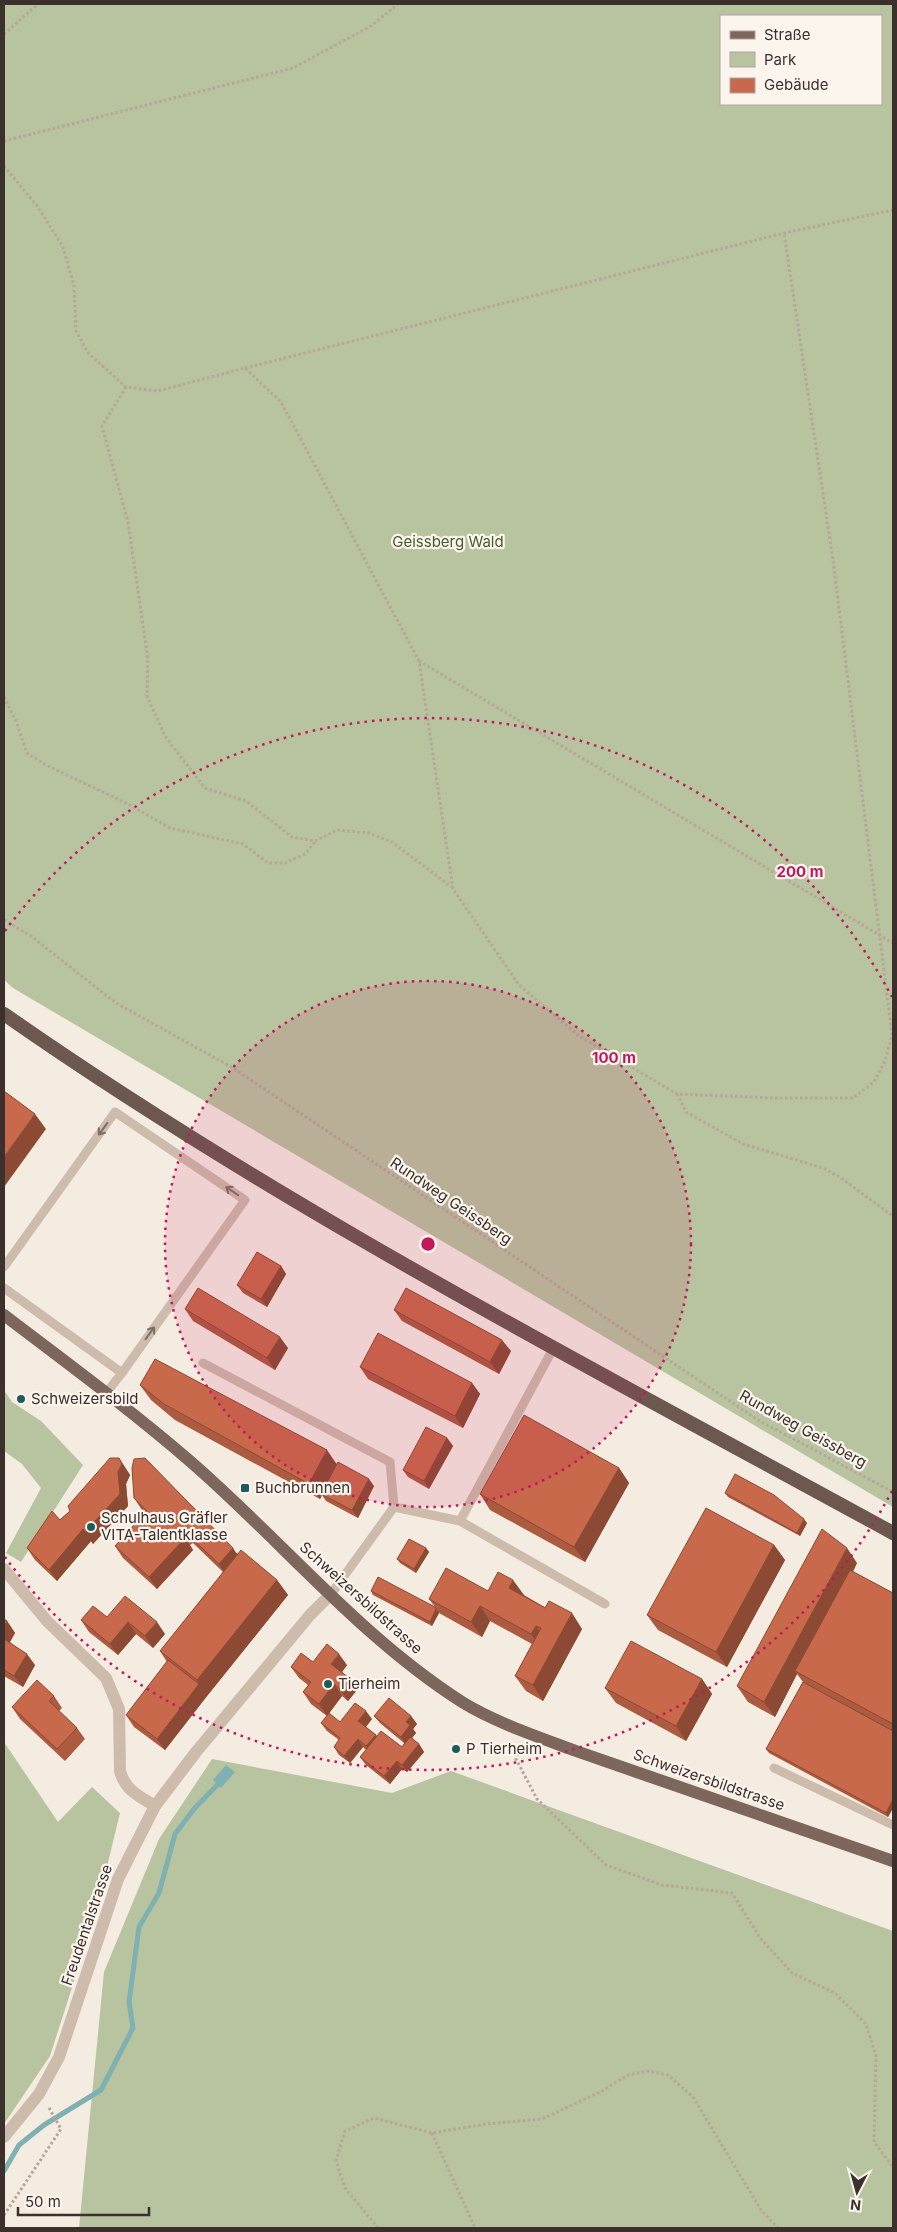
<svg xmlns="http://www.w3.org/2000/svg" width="897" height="2232" font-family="Inter,sans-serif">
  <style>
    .green { fill: #b8c4a0; fill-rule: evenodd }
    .water { fill: #7fb0b2 }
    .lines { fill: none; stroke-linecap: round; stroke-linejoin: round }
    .stream { stroke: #7fb0b2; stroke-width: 5 }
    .path { stroke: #b9a596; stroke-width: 3; stroke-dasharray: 2.5 2.5; stroke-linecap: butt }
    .service { stroke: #cdbbac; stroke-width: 9 }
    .minor { stroke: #cdbbac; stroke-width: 12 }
    .tertiary { stroke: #cdbbac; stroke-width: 12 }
    .primary { stroke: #7d675c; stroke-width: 12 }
    .trunk { stroke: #6c584f; stroke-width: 14 }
    .wall { fill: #ac5a40 }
    .shaded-wall { fill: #8c4a34 }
    .building { fill: #c8694b; stroke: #8c4a34 }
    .oneway { stroke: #7d6f65 }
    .ring { fill: none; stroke: #c2185b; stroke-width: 2.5; stroke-dasharray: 2.5 5 }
    .poi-dot { fill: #1f5a5e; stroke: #fbf5ee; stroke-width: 2 }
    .labels { text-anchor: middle; stroke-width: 4.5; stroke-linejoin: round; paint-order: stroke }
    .park-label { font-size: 15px; fill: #4a5a2e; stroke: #fbf5ee }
    .street-label { font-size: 15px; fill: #3b302b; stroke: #fbf5ee }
    .poi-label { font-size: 15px; fill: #3b302b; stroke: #fbf5ee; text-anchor: start }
    .centre { fill: #c2185b; stroke: #fbf5ee; stroke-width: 2.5 }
    .ring-label { font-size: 15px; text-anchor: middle; font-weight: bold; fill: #c2185b; stroke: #fbf5ee; stroke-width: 4.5; stroke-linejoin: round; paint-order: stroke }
  </style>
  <rect width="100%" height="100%" fill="#f4ebe1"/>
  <path class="green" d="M4,4H893V1507L13,988L4,980ZM721,16H881V104H721Z
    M4,1390L12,1402L41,1421L83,1465L21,1562L6,1553L41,1488L22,1464L4,1451Z
    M4,1742L58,1822L92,1787L120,1813L95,1916L50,2056L4,2124Z
    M212,1759L392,1793L451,1771L893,1931V2228H79L104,1972L159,1839Z"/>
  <path class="water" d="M226,1765L235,1772L221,1788L213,1780Z"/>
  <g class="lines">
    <path class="stream" d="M4,2171L19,2145L44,2125L101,2090L133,2028L129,2002L139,1927L159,1893L175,1834L194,1809L221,1781"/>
    <path class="path" d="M4,34L38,4
      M4,141L293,68L371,26L398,4
      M4,166L38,207L63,247L74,286L76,331L88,353L126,387L158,391L245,368L281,402L419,661L453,889L519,985L579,1036L677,1094L774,1098H853L874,1082L885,1061L892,1035L833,560L784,233
      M245,368L784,233L893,210
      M126,387L102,426L128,522L148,660L147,696L165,736L187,765L205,788L246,801L292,837L315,841L337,830L369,833L392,842L453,888
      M419,661L893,943
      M4,697L16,721L27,753L46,765L128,804L170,828L243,844L268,863H285L305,854L315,842
      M4,920L31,936L116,1003L233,1068L758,1420L893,1492
      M677,1094L686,1112L743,1144L823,1168L838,1176L893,1216
      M521,1744L516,1759L537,1799L606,1865L662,1885L732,1893L761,1939L792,1973L835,1993L866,2024L876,2056L874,2142L893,2167
      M432,2133L475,2228
      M4,2215L61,2129L48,2106
      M378,2228L345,2188L336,2161L345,2131L374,2118L432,2133L486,2124L542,2119L602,2091L628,2075L648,2071L668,2075L693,2097L761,2210L778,2228"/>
    <path class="service" d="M4,1267L115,1112L245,1200L122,1373
      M4,1288L122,1373L106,1393
      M203,1363L390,1462L394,1507L331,1594
      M394,1507L460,1521L605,1604
      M460,1521L554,1347
      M774,1768L893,1825"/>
    <path class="minor" d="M4,1569L47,1621L106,1678L119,1709L120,1771C125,1790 139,1796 155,1806"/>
    <path class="tertiary" d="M4,2137L39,2094L59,2057L118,1879L155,1806L196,1752L310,1615L331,1594"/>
    <path class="primary" d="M4,1315C67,1363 131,1410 191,1462C282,1541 360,1637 462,1702C494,1722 541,1738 576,1751L893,1861"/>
    <path class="trunk" d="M4,1014C286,1211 592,1368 893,1533"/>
  </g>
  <path class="wall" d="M281,1266L286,1274L267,1307L243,1293L237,1285Z
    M185,1309L288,1348L275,1370L193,1321Z
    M394,1310L511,1351L499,1374L402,1321Z
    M360,1367L472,1383L480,1394L463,1428L368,1379Z
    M140,1385L337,1464L374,1486L358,1518L326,1501L322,1495L320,1499L175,1420L151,1400Z
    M447,1438L453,1446L429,1489L408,1477L403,1470Z
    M119,1458L130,1475L126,1484L128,1506L93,1544L91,1541L57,1581L35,1560L27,1548L70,1511Z
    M619,1468L629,1483L585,1562L490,1510L480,1494Z
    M725,1493L807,1523L800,1536L728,1497Z
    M134,1498L238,1554L277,1580L288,1595L207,1696L165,1750L134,1727L126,1715L167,1662L160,1651L223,1572L193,1543L190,1545L193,1550L157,1589L123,1558L115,1546L145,1513L142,1510Z
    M774,1545L785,1560L727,1667L658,1630L647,1615Z
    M426,1548L429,1552L416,1573L400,1563L397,1559Z
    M857,1563L853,1572L893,1593V1808L888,1817L769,1753L766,1749L803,1682L797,1674L775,1717L748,1702L737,1686Z
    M371,1591L435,1607L429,1599L488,1591L524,1595L582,1629L543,1701L526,1691L515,1676L532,1644L490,1621L482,1637L439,1613L432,1626L373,1595Z
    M107,1617L165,1634L153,1648L136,1634L118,1655L89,1632L81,1620Z
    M4,1619L7,1621L15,1633L10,1642L35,1665L23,1687L4,1676Z
    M313,1662L347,1665L342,1672L349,1678L357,1690L348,1701L342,1696L327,1716L311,1704L303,1692L308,1685L299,1678L291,1667Z
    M702,1679L712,1694L686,1741L616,1703L605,1688Z
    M54,1696L62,1708L59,1711L77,1728L85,1739L65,1761L20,1719L12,1707Z
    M374,1716H411L417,1724L413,1729L416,1733L412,1738L419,1744L424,1752L407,1772L402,1769L390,1784L366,1765L360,1757L366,1750L363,1747L350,1763L339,1755L334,1747L339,1740L327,1731L321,1723L372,1719L366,1727L377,1736L402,1747L404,1743L380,1723Z"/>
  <path class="shaded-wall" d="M35,1114L46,1129L4,1187V1157Z
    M281,1266L286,1274L267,1307L261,1299Z
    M280,1337L288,1348L275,1370L267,1358Z
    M502,1340L511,1351L499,1374L490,1362Z
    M472,1383L480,1394L463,1428L455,1416Z
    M447,1438L453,1446L429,1489L424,1481Z
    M327,1450L338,1466L321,1494L322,1495L320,1499L309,1484Z
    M119,1458L130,1475L126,1484L128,1506L93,1544L91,1541L57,1581L49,1570Z
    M619,1468L629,1483L585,1562L574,1547Z
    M369,1479L374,1486L358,1518L352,1510Z
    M804,1519L807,1523L800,1536L797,1533Z
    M185,1538L193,1550L157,1589L149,1577Z
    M774,1545L785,1560L727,1667L716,1652Z
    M233,1548L241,1560L227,1576L219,1564Z
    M426,1548L429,1552L416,1573L414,1569Z
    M847,1548L857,1563L798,1673L795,1671L797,1674L775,1717L764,1702Z
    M277,1580L288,1595L207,1696L165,1750L157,1739L199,1684L197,1680Z
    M513,1580L524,1595L520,1603L509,1588Z
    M480,1606L490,1621L482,1637L471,1622Z
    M436,1609L439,1613L432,1626L430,1622Z
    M572,1613L582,1629L543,1701L533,1685Z
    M7,1621L15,1633L7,1647L4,1643V1627Z
    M128,1622L136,1634L118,1655L110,1644Z
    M157,1622L165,1634L153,1648L145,1636Z
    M536,1626L547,1641L542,1649L531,1634Z
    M27,1654L35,1665L23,1687L14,1676Z
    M339,1654L347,1665L339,1676L331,1664Z
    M349,1678L357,1690L348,1701L340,1689Z
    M702,1679L712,1694L686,1741L676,1726Z
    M334,1684L342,1696L327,1716L319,1704Z
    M366,1711L372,1719L364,1729L358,1721Z
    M411,1716L417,1724L413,1729L416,1733L406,1745L401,1737L406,1722Z
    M376,1735L381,1742L372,1754L366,1746Z
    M358,1739L363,1747L350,1763L344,1756Z
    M419,1744L424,1752L407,1772L402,1765Z
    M397,1761L402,1769L390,1784L384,1776Z
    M893,1799V1808L888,1817L886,1813Z"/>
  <path class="building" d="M4,1091L35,1114L4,1157Z
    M257,1252L281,1266L261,1299L237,1285Z
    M198,1288L280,1337L267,1358L185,1309Z
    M406,1288L502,1340L490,1362L394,1310Z
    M378,1333L472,1383L455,1416L360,1367Z
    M155,1359L327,1450L309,1484L164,1404L140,1385Z
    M524,1415L619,1468L574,1547L480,1494Z
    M426,1427L447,1438L424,1481L403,1470Z
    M110,1458H119L122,1464L118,1472L120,1494L85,1532L83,1529L49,1570L27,1548L52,1511L60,1520L70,1511L68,1506Z
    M145,1458L233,1548L219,1564L185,1532L180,1534L185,1538L149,1577L115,1546L147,1511L134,1498L132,1468L134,1459Z
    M338,1462L369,1479L352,1510L321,1494Z
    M735,1474L774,1495L804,1519L797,1533L725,1493Z
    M706,1508L774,1545L716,1652L647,1615Z
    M822,1529L847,1548L764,1702L737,1686Z
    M409,1539L426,1548L414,1569L397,1559Z
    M241,1550L277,1580L197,1680L160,1651Z
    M446,1568L488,1591L498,1572L513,1580L509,1588L545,1608L549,1601L572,1613L533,1685L515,1676L541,1628L536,1626L531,1634L480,1606L471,1622L429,1599Z
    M850,1570L893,1593V1724L795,1671Z
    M378,1577L435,1607L436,1609L430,1622L371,1591Z
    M125,1596L157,1622L145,1636L128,1622L110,1644L81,1620L93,1606L107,1617Z
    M4,1619L7,1621L4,1627Z
    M4,1639L27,1654L14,1676L4,1670Z
    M631,1641L702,1679L676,1726L605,1688Z
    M327,1644L339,1654L331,1664L349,1678L340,1689L334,1684L319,1704L303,1692L311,1682L291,1667L301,1653L313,1662Z
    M168,1660L199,1684L157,1739L126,1715Z
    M37,1680L54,1696L49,1701L77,1728L57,1749L12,1707Z
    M803,1682L893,1731V1799L886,1813L766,1749Z
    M389,1698L411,1716L406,1722L410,1725L401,1737L374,1716Z
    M355,1703L366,1711L358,1721L376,1735L366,1746L358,1739L344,1756L334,1747L340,1738L321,1723L329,1713L340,1722Z
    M381,1731L402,1747L410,1737L419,1744L402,1765L397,1761L384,1776L360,1757Z"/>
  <defs><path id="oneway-shaft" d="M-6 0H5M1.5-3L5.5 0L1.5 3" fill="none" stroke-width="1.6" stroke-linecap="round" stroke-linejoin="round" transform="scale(1.25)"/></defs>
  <g class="oneway">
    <use href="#oneway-shaft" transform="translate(103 1129) rotate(126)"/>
    <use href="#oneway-shaft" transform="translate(232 1191) rotate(-146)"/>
    <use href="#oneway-shaft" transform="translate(150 1333) rotate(-54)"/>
  </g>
  <circle cx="428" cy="1244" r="263" fill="#c2185b" fill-opacity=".12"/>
  <g class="ring">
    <circle cx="428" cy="1244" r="263"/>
    <path d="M892 1491A526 526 0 0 1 5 1557M5 931A526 526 0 0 1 892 997"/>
  </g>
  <g class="poi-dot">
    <circle cx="21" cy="1399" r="5"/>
    <rect x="240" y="1483" width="10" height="10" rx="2.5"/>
    <circle cx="91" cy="1527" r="5"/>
    <circle cx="328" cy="1684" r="5"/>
    <circle cx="456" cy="1749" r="5"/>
  </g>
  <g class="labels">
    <g class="park-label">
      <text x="448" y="547">Geissberg Wald</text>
    </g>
    <g class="street-label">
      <text transform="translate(451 1201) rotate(34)" y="5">Rundweg Geissberg</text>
      <text transform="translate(803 1429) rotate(29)" y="5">Rundweg Geissberg</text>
      <text transform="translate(361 1598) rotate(42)" y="5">Schweizersbildstrasse</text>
      <text transform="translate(709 1780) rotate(19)" y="5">Schweizersbildstrasse</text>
      <text transform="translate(87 1925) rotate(-71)" y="5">Freudentalstrasse</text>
    </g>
    <g class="poi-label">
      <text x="31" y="1404">Schweizersbild</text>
      <text x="255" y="1493">Buchbrunnen</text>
      <text x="101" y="1523">Schulhaus Gräfler<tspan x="101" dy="17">VITA-Talentklasse</tspan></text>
      <text x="338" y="1689">Tierheim</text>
      <text x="466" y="1754">P Tierheim</text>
    </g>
  </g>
  <circle cx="428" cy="1244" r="8" class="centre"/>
  <g class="ring-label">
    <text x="800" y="877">200 m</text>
    <text x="614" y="1063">100 m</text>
  </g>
  <rect width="897" height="2232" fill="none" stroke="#3b302b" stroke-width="10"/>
  <rect x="720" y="15" width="162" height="90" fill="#fbf5ee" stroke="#aea6a0"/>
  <rect x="730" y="31" width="25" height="8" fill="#7d675c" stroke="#aea6a0"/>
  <text x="764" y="40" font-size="15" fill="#3b302b">Straße</text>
  <rect x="730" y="52" width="25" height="15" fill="#b8c4a0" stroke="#aea6a0"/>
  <text x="764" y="65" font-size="15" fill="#3b302b">Park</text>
  <rect x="730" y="78" width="25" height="15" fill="#c8694b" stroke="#aea6a0"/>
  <text x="764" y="90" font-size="15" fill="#3b302b">Gebäude</text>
  <g transform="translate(857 2192) rotate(186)" stroke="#fbf5ee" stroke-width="4" paint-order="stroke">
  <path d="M0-4L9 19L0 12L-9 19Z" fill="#3b302b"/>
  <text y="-8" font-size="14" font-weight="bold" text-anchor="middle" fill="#3b302b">N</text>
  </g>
  <path d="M18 2207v8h131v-8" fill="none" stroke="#3b302b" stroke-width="2.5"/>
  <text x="25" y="2207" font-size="15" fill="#3b302b" stroke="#fbf5ee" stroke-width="4" paint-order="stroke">50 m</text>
</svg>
